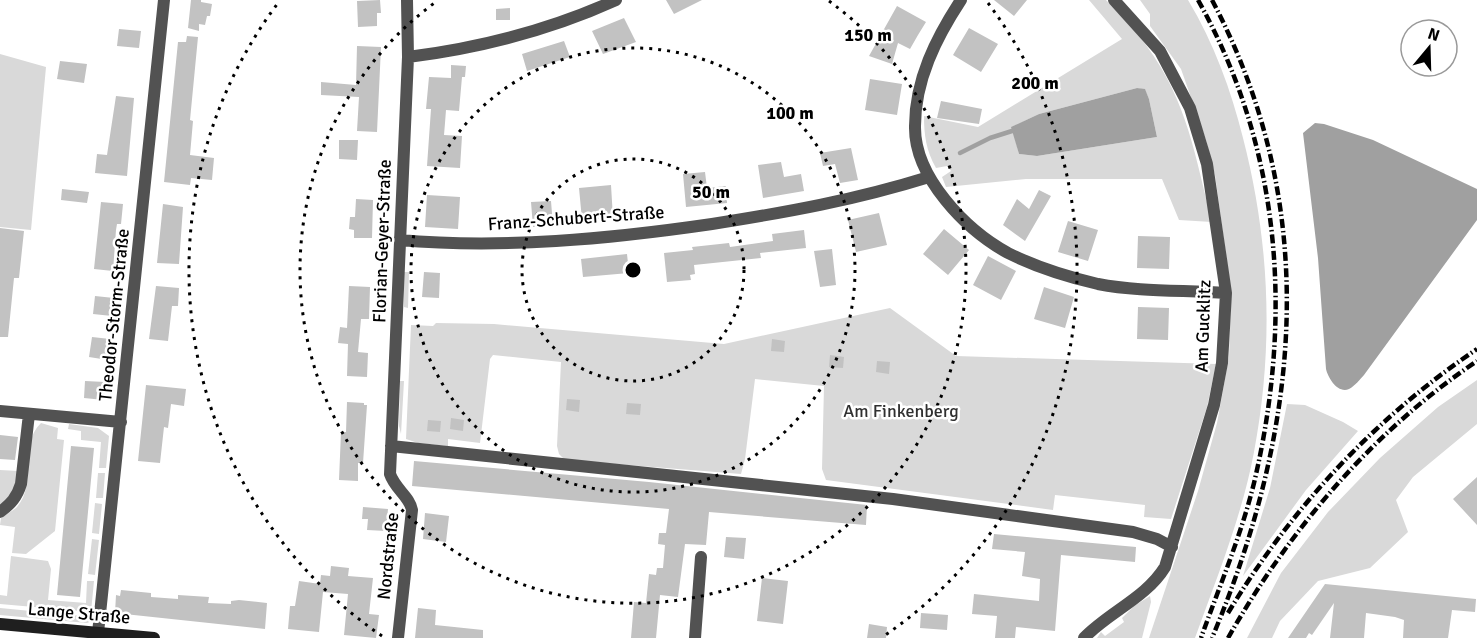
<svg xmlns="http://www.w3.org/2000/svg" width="1477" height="638" font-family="Signika,sans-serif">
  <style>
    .green { fill: #d9d9d9; fill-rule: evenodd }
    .water { fill: #a0a0a0 }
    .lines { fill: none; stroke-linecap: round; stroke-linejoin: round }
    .stream { stroke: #a0a0a0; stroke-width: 4.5 }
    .building { fill: #c2c2c2 }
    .street { stroke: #525252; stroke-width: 12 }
    .secondary { stroke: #1f1f1f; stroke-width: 12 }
    .rail { stroke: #000; stroke-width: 4.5; stroke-dasharray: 9 3 1.5 3; stroke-linecap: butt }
    .ring { fill: none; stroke: #000; stroke-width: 3; stroke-dasharray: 3 6 }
    .labels { text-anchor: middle; stroke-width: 5; stroke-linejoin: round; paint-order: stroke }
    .street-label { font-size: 18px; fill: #000; stroke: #fff }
    .park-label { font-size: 18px; fill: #303030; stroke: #fff }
    .centre { fill: #000; stroke: #fff; stroke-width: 3 }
    .ring-label { font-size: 18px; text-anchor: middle; font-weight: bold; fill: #000; stroke: #fff; stroke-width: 5; stroke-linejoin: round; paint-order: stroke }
  </style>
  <rect width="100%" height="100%" fill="#fff"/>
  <path class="green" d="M1089,0H1106C1119,15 1135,29 1146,45C1188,102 1195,157 1212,222L1179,220L1162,179H1026L946,187L942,177L951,171L947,166L936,168C926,150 924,135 924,116L978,127L1122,39ZM1137,88L1145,90L1149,99L1157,137L1037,156L1019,154L1012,127L1039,114Z
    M1140,0H1188C1214,43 1231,90 1243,138C1270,243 1274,346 1254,452C1242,516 1217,577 1195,638H1149L1198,491L1217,423L1229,357L1231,291L1215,175L1206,140L1181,69L1150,26V14Z
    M0,54L46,67L31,230L0,227Z
    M404,272H409L408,308L404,307Z
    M890,308L956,356L1216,364L1207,407L1171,519L1144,517L1145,505L1055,495L1053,510L826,480L822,469L824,386L755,379L745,459L741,474L565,460L559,454L557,446L561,362L493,355L490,359L480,443L448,439V446L418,443L406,439L411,325L433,326L436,323L494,324L724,344Z
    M1477,380V424L1413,477L1396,500L1408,532L1370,568L1318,581L1280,621L1272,638H1247L1281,573L1328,512L1380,458L1438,407Z
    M400,381H404L401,434L399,426Z
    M1287,404L1305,405L1343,422L1358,431L1306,490L1243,576L1270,488Z
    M41,423L58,428L57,439L64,440L55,531L26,554L12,553L15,527L0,525L1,518C6,514 13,511 17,507C38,483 18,445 41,423Z
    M69,424L98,428L109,436L106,468H99L101,442L81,440V431L68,429Z
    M0,470L19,471L18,485L0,507Z
    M98,473H105L103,498H96Z
    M95,503L102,504L99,534L92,533Z
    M92,539L99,540L95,575L88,574Z
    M11,556L48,561L51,569L48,600L86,603L87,581H94L91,612L0,604V595L7,596Z
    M1150,596L1151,602L1142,638H1097L1101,632L1105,636L1124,622L1122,618L1134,606Z
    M0,608L93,617L92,621L87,623L0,615Z"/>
  <path class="water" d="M1137,88L1145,89L1149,99L1157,137L1037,156L1019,154L1011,127L1039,114Z
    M1315,123L1324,124L1373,140L1477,189V220L1364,375C1360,379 1355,386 1349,389C1338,394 1328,378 1326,369L1318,258L1303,133Z"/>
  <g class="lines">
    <path class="stream" d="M960,153L990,138L1012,131"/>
  </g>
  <path class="building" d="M191,0H201V2L212,4L210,16H207L205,25L199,24V31L188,28Z
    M380,0L381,13H377V26L358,27L357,1Z
    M666,0H702L674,14Z
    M994,0H1027L1014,16Z
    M897,6L926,22L918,35L910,49L898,43L892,64L869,56Z
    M510,8V20H496V9Z
    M624,18L636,42L603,54L592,31Z
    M969,28L998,44L981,72L953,55Z
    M119,29L141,31L139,48L117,46Z
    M187,36L198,37L190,120L193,121L190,155L214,158L212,180L191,178L190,185L164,182L178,42H186Z
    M564,41L570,57L527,71L522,54Z
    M357,46L381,47L377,132L357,131L359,97L321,95V82L356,85Z
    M60,61L87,64L84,83L57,79Z
    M451,65L466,66L465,77H462L459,111L446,110L445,123L444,135L462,136L460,168L427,166L431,109H426L429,77L451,78Z
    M870,79L902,84L897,115L865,110Z
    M116,96L134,98L127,176L95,173L97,154L107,155Z
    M941,101L982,109L979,124L937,118Z
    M339,140H358L357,160L339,159Z
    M851,148L858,180L840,183L835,164L823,166L820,153Z
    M781,162L784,177L801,174L804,191L763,198L758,165Z
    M705,172L707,188L726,186L727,203L686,207L683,174Z
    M611,185L613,218L582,220L579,188Z
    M62,189L89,192L87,203L61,200Z
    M1039,190L1051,196L1025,241L1003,225L1017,199L1029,209Z
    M427,195L460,197L458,229L425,227Z
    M356,199L373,200L372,238H354V230L349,229L350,217H355Z
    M551,201L553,226L533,227L531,202Z
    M101,202L123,204L121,224H117L116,230L113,271L94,269Z
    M163,204L183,207L179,264L157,263Z
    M879,213L887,245L856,252L848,220Z
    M1068,221L1098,230L1088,261L1058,252Z
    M0,228L24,231L19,278H14L8,337H0Z
    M944,229L969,250L948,275L923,254Z
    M804,230L806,248L760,253L761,258L694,265L695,274L690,275L691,280L667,282L664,253L693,250L692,247L729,243L730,247L773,241L772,234Z
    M1138,236L1170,237L1169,269L1137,268Z
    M832,249L836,285L820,287L814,251Z
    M627,254L629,273L583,277L581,259Z
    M988,256L1016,271L1001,300L973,285Z
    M424,272L440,273L439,298L422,297Z
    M156,286L179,288L178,306H172L168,341L149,339Z
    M349,286L370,287L369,319H361L358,352L368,353L367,377L347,376L348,344L338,343L340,327L347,328Z
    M1044,287L1074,297L1065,328L1034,319Z
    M95,296L114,298L112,316L93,314Z
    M1138,307L1169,308L1168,340L1137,339Z
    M92,337L110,339L108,360L89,357Z
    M772,339L785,341L784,352L771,351Z
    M830,355L844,357L843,368L829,367Z
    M877,361L890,362L889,374L876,372Z
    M85,381L105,382L104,400L84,398Z
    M146,385L186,389L184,406L171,404L168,428L164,427L160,463L138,461Z
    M567,399L580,400L579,412L566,410Z
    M347,402L364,403V405H367L363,463H358V481L339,480L341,432H346Z
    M627,403L641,404L640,415L626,414Z
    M451,418L464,420L463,431L450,429Z
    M428,420L441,421L440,432L427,431Z
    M0,435L18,437L15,460L0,459Z
    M71,446L94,448L80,597L57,595Z
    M414,461L649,482L867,505L866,525L709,512L706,545L685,544L678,597L660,595L656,638H631L634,602L646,603L649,574L656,575L657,568H663L665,545L658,544L659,533H666L669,509L412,486Z
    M1477,477V525L1453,499Z
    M363,507L388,509L386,531L367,530L368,519H362Z
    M425,513L449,516L446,542L423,539Z
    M994,534L1136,547L1135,562L1061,555L1055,631L1016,627L1015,638H995L997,616L972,614L974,594L1039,601L1040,579L1022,576L1025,552L992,549Z
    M726,537L746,538L744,559L724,557Z
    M331,566L349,568L348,576L373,578L369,614L379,615L376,638L344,635L348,594L323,592L319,632L288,629L290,606H295L299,581L320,584L321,575L330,576Z
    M762,578L788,581L783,624L757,621Z
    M1325,584L1476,599L1475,612L1452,610L1448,638H1403L1404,620L1395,617L1366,613L1364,638H1330L1334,603L1312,635L1309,633L1306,638H1288Z
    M121,590L151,593V597L178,599V595L209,597L208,603L231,604V601L239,600L267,603L265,629L115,613L116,595L120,596Z
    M418,608L436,610L435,625L483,630V638H415Z
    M921,613L948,615L947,630L920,628Z
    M869,624L887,627L886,638H867Z"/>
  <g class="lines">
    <path class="street" d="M961,0C936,38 915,80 915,126C914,177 966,230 1008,253C1036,267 1068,277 1098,284C1140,292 1184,290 1226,293
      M408,57C479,48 550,30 616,0
      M399,240C503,249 609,239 712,224C788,212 855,200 929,177
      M0,411L121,422
      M391,446L893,499L1133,532L1157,539L1172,547
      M0,512C11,504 17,497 21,484L29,414
      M98,633L164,0
      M398,638L412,510C410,497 395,489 390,474L408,57L407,0
      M695,638L701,557
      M1084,638C1109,612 1146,598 1165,567L1214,405L1222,363L1226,293L1207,164L1190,108L1160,51L1114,0"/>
    <path class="secondary" d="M0,624L154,638"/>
    <path class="rail" d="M1198,0C1282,150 1293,318 1254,483C1241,536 1219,587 1201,638
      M1212,0C1322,209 1301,426 1212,638
      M1228,613C1292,507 1375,418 1477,349
      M1228,638C1290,529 1372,432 1477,361"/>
  </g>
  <g class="ring">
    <circle cx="633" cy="270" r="111"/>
    <circle cx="633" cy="270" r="222"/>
    <path d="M829 1A333 333 0 1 1 437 1"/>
    <path d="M382 636A444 444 0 0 1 278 3M988 3A444 444 0 0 1 884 636"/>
  </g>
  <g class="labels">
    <g class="street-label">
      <text transform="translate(576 218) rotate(-4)" y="6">Franz-Schubert-Straße</text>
      <text transform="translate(382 241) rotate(-88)" y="6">Florian-Geyer-Straße</text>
      <text transform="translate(114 315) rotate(-84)" y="6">Theodor-Storm-Straße</text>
      <text transform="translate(1203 326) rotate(-88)" y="6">Am Gucklitz</text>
      <text transform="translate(388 556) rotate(-84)" y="6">Nordstraße</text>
      <text transform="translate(79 613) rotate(5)" y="6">Lange Straße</text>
    </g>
    <g class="park-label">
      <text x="901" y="417">Am Finkenberg</text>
    </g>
  </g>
  <circle cx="633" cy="270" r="9" class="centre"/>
  <g class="ring-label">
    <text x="868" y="41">150 m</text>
    <text x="1035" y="89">200 m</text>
    <text x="790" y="119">100 m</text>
    <text x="711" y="198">50 m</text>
  </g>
  <g transform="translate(1429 48) rotate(19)"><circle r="28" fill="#ffffff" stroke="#999999" stroke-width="1.5"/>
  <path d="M0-4.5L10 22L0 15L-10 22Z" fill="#000000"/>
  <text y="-9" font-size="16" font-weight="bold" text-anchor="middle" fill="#000000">N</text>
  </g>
</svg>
